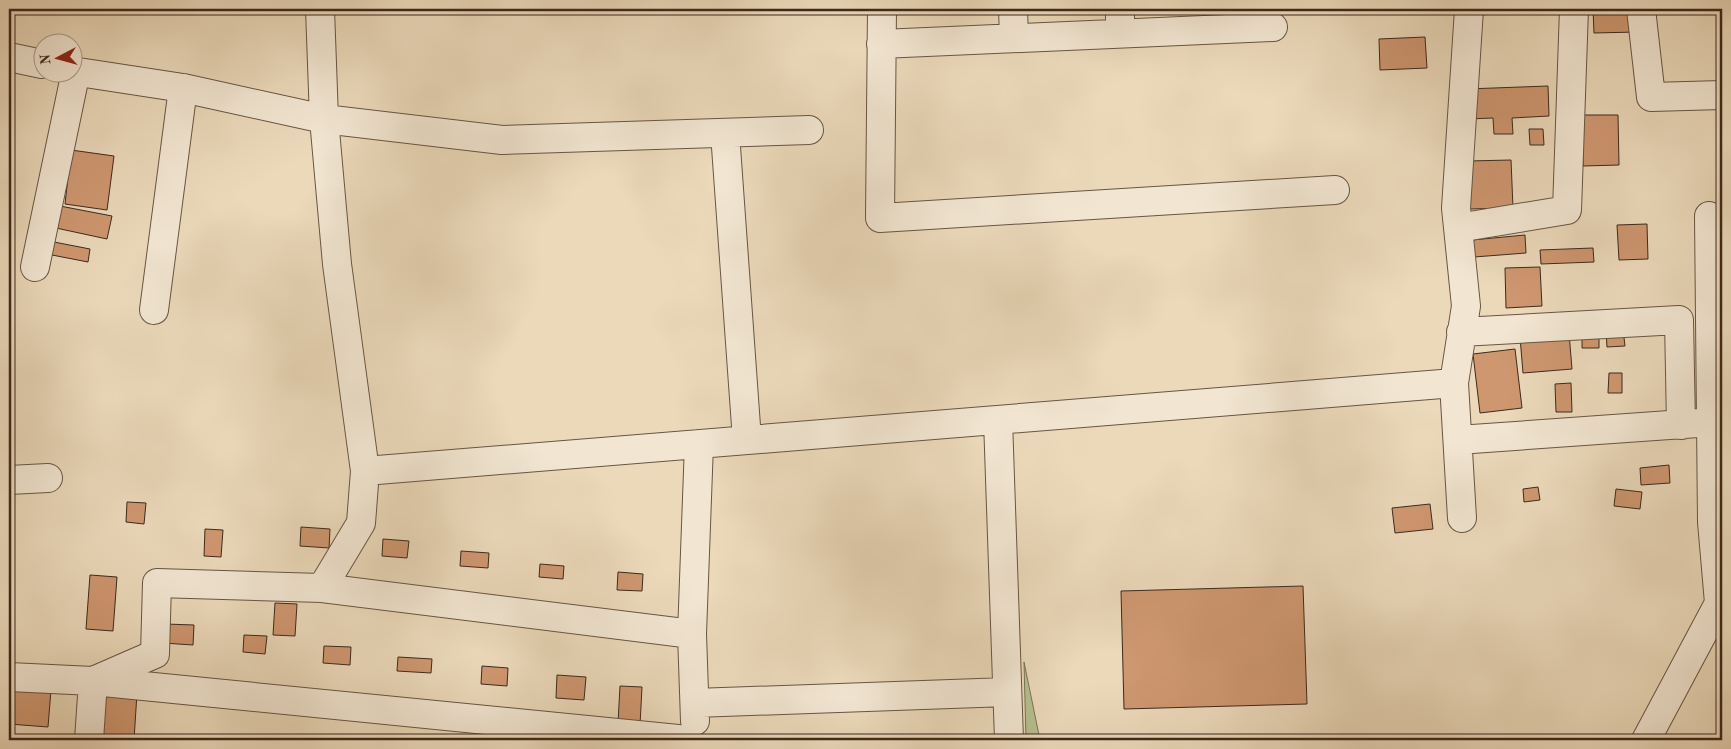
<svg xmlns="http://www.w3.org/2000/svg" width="1731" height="749" font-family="'Old Standard TT',serif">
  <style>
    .green { fill: #b6bf90; stroke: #7a7456 }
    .building { fill: #ce9770; stroke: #3d291c }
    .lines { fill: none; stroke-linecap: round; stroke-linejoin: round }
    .minor-casing { stroke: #685544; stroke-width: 30 }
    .tertiary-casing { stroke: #685544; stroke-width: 30 }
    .minor { stroke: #f2e6d2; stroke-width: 28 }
    .tertiary { stroke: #f2e6d2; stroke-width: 28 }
  </style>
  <rect width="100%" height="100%" fill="#ebd9ba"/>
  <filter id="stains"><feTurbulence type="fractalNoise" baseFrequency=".004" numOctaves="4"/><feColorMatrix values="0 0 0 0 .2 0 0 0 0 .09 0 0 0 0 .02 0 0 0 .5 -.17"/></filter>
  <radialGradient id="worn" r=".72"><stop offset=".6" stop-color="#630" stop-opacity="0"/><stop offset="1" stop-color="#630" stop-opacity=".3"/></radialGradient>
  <path class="green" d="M1024,662L1040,740H1026Z"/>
  <path class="building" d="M1475,9H1521V13L1476,15Z
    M1593,9H1636L1637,32L1594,33Z
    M1425,37L1427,68L1380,70L1379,39Z
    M1548,86L1549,116L1512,118L1513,134H1494L1493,118L1467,119L1466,89Z
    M1582,115H1618L1619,165L1583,166Z
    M1529,129H1543L1544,145H1530Z
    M71,150L114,156L107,210L65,204Z
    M1511,160L1513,208L1469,209L1468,161Z
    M60,206L112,216L107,239L56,228Z
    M1647,224L1648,259L1619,260L1617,225Z
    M1525,235L1526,253L1474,257L1472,240Z
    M54,242L90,249L88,262L52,255Z
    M1593,248L1594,262L1541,264L1540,250Z
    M1540,267L1542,306L1506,308L1505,268Z
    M1582,329H1599V348H1582Z
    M1623,329L1625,346L1607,347L1606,331Z
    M1569,333L1572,369L1523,373L1520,337Z
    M1515,349L1522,408L1480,413L1473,354Z
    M1609,373H1622V393H1608Z
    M1571,383L1572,412H1556L1555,384Z
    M1669,465L1670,483L1641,485L1640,468Z
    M1538,487L1540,500L1524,502L1523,489Z
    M1616,489L1642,492L1640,509L1614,506Z
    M127,502L146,503L144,524L126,522Z
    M1430,504L1433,529L1395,533L1392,508Z
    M301,527L330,529L329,548L300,546Z
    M205,529L223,530L221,557L204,556Z
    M383,539L409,541L407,558L382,556Z
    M461,551L489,553L488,568L460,566Z
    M540,564L564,566L563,579L539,577Z
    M618,572L643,574L642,591L617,590Z
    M90,575L117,577L113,631L86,629Z
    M1303,586L1307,704L1124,709L1121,591Z
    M275,603L297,604L295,636L273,635Z
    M165,624L194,625L193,645L163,643Z
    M244,635L267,636L265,654L243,652Z
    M324,646L351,647L350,665L323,663Z
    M398,657L432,659L431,673L397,671Z
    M482,666L508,668L507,686L481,684Z
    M557,675L586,677L584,700L556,698Z
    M620,686L642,687L640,725L618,723Z
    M9,687L51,690L48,727L9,724Z
    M98,690L137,693L134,740H95Z"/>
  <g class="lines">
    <g class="minor-casing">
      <path id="minor" d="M882,9L880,218L1335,190
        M1013,9L1014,38
        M1120,9V33
        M1641,9L1651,97L1722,95
        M881,44L1273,27
        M9,57L42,64
        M72,71L183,88L324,119L502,140L809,130
        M725,133L747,440
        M1458,228L1567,210L1574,9
        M35,267L76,71
        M154,310L183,88
        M1461,332L1679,320L1681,425
        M998,420L1009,740
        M1458,440L1698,423
        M365,471L1454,383
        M1462,518L1454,383L1466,306L1456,208L1469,9
        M322,588L692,634
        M9,677L93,681L688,740
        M695,703L1007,692
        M695,721L692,634L699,444
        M89,740L93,681L155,654L157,583L322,588L361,523L365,471L337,264L324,119L320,9
        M1646,740L1719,603L1712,522L1709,216"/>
    </g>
    <g class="tertiary-casing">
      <path id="tertiary" d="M9,480L48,478"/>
    </g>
    <use href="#minor" class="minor"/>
    <use href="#tertiary" class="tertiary"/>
  </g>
  <rect width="1731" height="749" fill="none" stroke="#ebd9ba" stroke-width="30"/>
  <rect x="10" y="10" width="1711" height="729" fill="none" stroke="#3d291c" stroke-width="2.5"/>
  <rect x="15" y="15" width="1701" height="719" fill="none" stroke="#3d291c"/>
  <g transform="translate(58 58) rotate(264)"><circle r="24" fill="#f2e6d2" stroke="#aa9a89"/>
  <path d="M0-4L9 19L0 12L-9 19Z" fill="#8f2418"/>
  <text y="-8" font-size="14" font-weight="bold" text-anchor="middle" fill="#3d291c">N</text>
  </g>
  <rect width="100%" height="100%" filter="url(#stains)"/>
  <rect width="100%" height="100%" fill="url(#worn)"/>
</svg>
